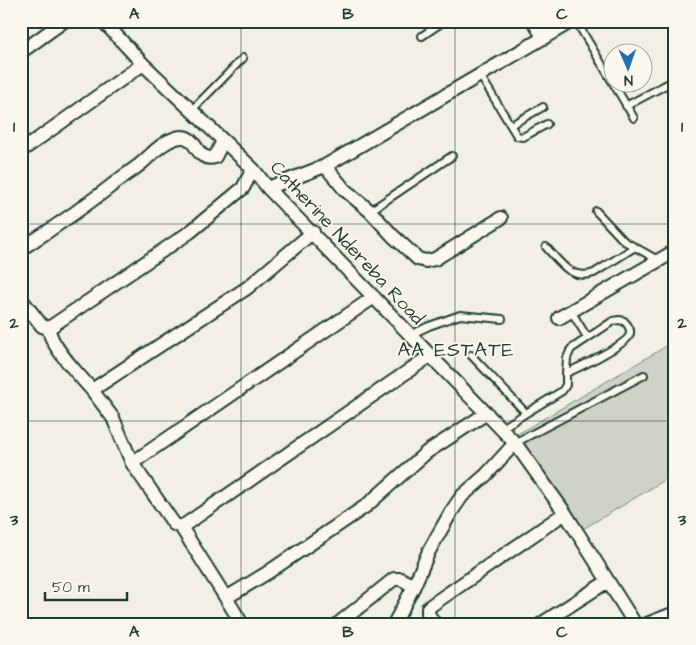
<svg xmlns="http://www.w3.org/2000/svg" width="696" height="645" font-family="'Architects Daughter',sans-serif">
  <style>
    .green { fill: #cfd2c8; stroke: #77887e }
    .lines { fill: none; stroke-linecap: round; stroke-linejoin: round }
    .lane-casing { stroke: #1f3d34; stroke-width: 10 }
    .street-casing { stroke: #1f3d34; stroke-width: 16 }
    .lane { stroke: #fbf7ec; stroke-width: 6 }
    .street { stroke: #fbf7ec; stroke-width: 12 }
    .grid { fill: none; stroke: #1f3d34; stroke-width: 1; stroke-opacity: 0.55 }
    .labels { text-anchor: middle; stroke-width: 4; stroke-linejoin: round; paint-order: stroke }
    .street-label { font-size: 19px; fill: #1f3d34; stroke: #fbf7ec }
    .neighbourhood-label { font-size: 20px; letter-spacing: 1px; fill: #1f3d34; stroke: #fbf7ec }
    .neatline { fill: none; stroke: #1f3d34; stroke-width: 2 }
    .grid-label { font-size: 16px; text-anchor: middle; font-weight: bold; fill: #1f3d34 }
  </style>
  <rect width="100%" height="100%" fill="#f2f0e5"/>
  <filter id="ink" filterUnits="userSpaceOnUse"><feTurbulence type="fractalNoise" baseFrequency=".02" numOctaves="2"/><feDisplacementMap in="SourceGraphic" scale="10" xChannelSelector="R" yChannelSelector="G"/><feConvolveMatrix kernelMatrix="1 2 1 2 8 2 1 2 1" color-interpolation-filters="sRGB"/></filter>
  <g filter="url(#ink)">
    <path class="green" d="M675,341V474L583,529L516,435Z"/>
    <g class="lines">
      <g class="lane-casing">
        <path id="lane" d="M576,21L634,118
          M422,36L444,21
          M480,75L517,136L523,137L547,124
          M626,106L675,80
          M192,110L243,58
          M511,125L543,107
          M370,211L452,156
          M596,211L624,241L658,260
          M546,247C560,262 571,281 594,273L635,247
          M571,311L587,337
          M619,320L624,321C628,325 632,331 629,336C625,345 578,368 566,373L567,358L571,349L613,321Z
          M410,335L429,326L460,315L502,319
          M471,355L526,413
          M502,428L562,391L566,385V373
          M515,443L644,375"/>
      </g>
      <g class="street-casing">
        <path id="street" d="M103,21L143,64L253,169L268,188L515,443L565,513L635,624
          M533,21L544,38
          M21,52L64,21
          M21,151L143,64
          M325,166L345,190L370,211L393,236L418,259L426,261L435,259L501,218
          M268,188L325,166L572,21
          M313,232L247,288L92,390L113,418L132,463L174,524L181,527L186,524L430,356
          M21,249C57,226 91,202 124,176C131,171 139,166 145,160C155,151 163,142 176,138C199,131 193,163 215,157L223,141
          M21,299L42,326L49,328L190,232L243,188L253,169
          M559,318L675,251
          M49,328C49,345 81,377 92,390
          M132,463L374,297
          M181,527L226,598
          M242,624L226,598L267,573L366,506L427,452L487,413
          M338,624L394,579H401L414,586
          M394,624L414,586L429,551L451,512L462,496L486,475L515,443
          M435,624L428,614V608L433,604L565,513
          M541,624L608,581
          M647,624L675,613"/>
      </g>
      <use href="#lane" class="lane"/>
      <use href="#street" class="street"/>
    </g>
  </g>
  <path class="grid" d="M241,21V624M455,21V624M21,224H675M21,421H675"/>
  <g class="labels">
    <g class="street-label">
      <text transform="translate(348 242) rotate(47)" y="7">Catherine Ndereba Road</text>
    </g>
    <g class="neighbourhood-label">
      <text x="456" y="356">AA ESTATE</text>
    </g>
  </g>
  <rect width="696" height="645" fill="none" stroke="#fbf7ec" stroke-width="55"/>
  <g transform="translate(628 68) rotate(178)"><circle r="24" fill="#fbf7ec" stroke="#a3ada2"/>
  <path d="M0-4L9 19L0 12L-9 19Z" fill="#1f6fb2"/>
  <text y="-8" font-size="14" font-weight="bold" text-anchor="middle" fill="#1f3d34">N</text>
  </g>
  <path d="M45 592v8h82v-8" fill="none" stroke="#1f3d34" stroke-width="2.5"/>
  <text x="52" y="592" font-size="15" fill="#1f3d34" stroke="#fbf7ec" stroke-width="4" paint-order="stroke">50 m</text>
  <rect x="28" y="28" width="640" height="590" class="neatline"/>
  <g class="grid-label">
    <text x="134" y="19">A</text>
    <text x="348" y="19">B</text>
    <text x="562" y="19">C</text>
    <text x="14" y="132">1</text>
    <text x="682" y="132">1</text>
    <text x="14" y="328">2</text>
    <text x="682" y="328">2</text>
    <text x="14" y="525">3</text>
    <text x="682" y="525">3</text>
    <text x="134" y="637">A</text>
    <text x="348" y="637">B</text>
    <text x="562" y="637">C</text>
  </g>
</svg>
